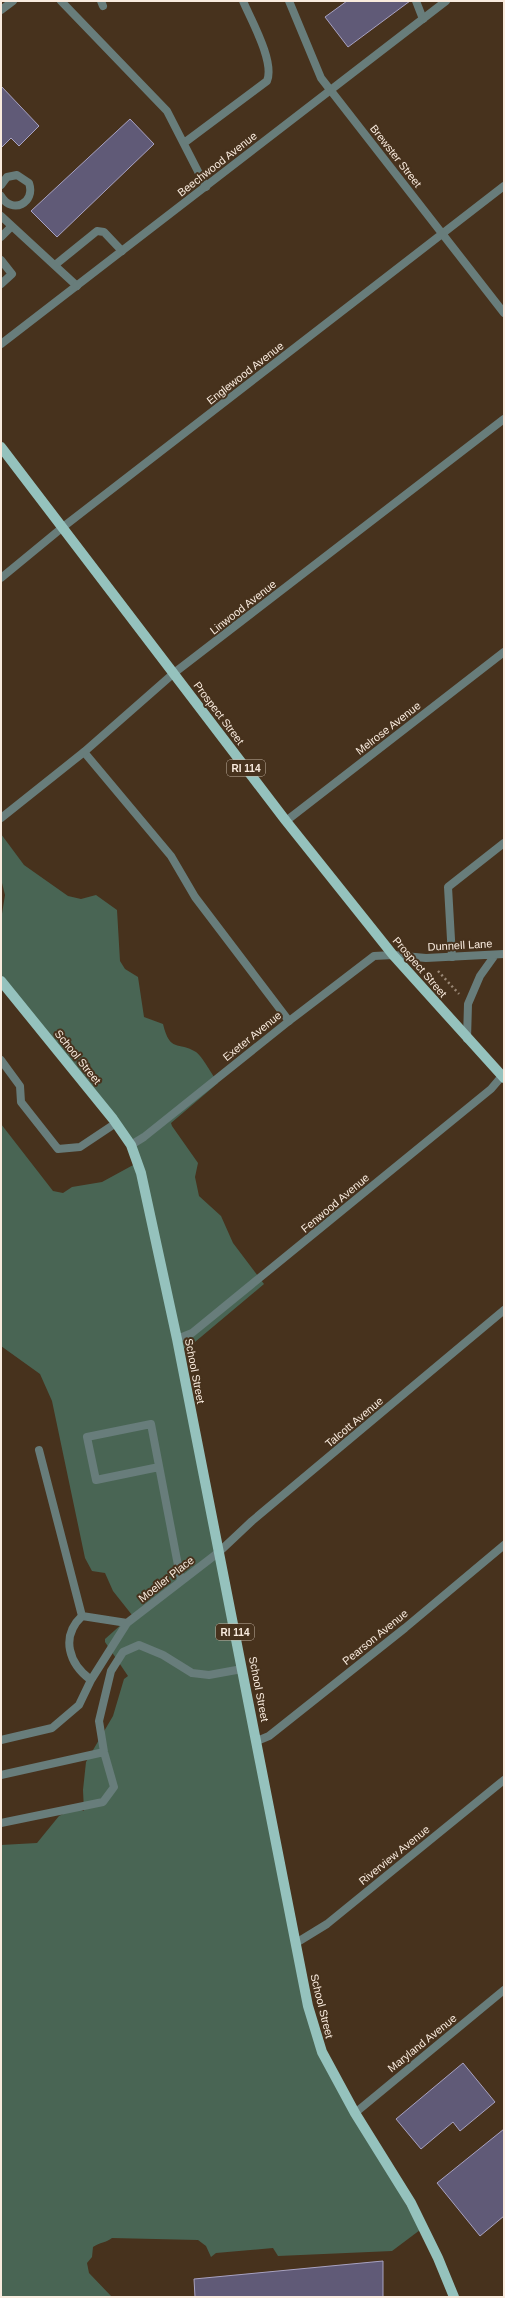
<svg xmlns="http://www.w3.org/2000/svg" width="505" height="2298" font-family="Arial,sans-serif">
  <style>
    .green { fill: #496554 }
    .building { fill: #605a77; stroke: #a8a2c1 }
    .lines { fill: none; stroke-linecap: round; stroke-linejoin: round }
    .path { stroke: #9a8876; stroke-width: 2.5; stroke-dasharray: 2 3; stroke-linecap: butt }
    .service { stroke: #687d7b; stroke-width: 8 }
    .minor { stroke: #687d7b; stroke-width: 8 }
    .tertiary { stroke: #687d7b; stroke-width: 8 }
    .primary { stroke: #95c2bd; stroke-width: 10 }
    .labels { text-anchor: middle; stroke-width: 4; stroke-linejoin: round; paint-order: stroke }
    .shield { fill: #47321d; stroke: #c4b4a4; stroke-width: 1 }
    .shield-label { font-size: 10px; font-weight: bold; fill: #f9ebde }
    .street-label { font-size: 11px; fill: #f9ebde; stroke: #47321d }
  </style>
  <rect width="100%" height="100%" fill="#47321d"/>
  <path class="green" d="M1,834L24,865L68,896L81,899L96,895L117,910L120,961L125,969L138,977L144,1017L163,1024C170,1053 178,1041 196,1052C202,1056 213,1076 218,1083L171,1123L172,1126L198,1163L195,1177L199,1196L221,1216L233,1243L264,1284L189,1347L183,1349L321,2050L420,2230L392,2251L278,2256L273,2248L216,2253L211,2257L206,2246L198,2240L112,2238C106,2243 100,2242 93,2247L92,2257L87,2263L89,2273L112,2297H1V1845L37,1843L59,1816L75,1808L84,1811L83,1790L86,1762L113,1716L124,1679L128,1676L105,1642V1639L132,1615L113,1591L105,1573L92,1571L85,1558L52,1401L40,1374L1,1346V1124L53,1191L63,1193L72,1187L102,1182L135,1164L133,1154L107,1114L1,985V920L5,895L1,879Z"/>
  <path class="building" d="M347,1H410L348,47L325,17Z
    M1,86L39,126L19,146L11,138L1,148Z
    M130,119L154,144L57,237L31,211Z
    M463,2063L495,2102L460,2131L453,2122L421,2149L396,2119Z
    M504,2129V2216L480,2236L437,2183Z
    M383,2261V2297H195L194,2279Z"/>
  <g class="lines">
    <path class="path" d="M438,971L459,994"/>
    <path class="service" d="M61,1L167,111L206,187
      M101,1L103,6
      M416,1L423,19
      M1,10L13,1
      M184,143L267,81C275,62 251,20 243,1
      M1,185L7,177L17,175L29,183C36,203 12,215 1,196
      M1,216L77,286
      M1,237L12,226
      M1,260L12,274L1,284
      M55,265L97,231L104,232L122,251
      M84,752L171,856L195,897L289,1021
      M1,1060L20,1086L21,1102L58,1149L80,1147L116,1123
      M39,1450L82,1616
      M159,1467L96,1480L87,1437L151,1424L181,1581
      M82,1616C60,1637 69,1664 91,1680
      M82,1616L127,1623
      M1,1740L52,1728L79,1705L91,1680L127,1623L219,1552
      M1,1775L104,1752
      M1,1823L103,1802L114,1787L104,1752L99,1721L111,1671L123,1652L139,1645L163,1655L192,1673L209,1675L242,1669"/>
    <path class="minor" d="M289,1L321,78L504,313
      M1,344L446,1
      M1,578L63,527L504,186
      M1,818L84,752L174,673L504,419
      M286,821L504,652
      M452,957L448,887L504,843
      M177,1339L192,1333L491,1089L502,1076
      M219,1552L252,1521L504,1310
      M257,1741L269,1736L405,1628L504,1545
      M296,1943L327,1924L504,1780
      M355,2113L504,1990"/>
    <path class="tertiary" d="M467,1039L468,1004L480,976L495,955
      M131,1145L144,1137L289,1021L374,956L393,955L426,958L504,954"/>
    <path class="primary" d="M1,447L286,821L393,955L504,1078
      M1,981L113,1119L131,1145L141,1173L177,1339L308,2006L322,2052L355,2113L411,2203L438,2258L454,2297"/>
  </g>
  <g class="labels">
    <g class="shield">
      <rect x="227" y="760" width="38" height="16" rx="3"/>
      <rect x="216" y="1624" width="38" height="16" rx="3"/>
    </g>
    <g class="shield-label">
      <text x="246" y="772">RI 114</text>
      <text x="235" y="1636">RI 114</text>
    </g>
    <g class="street-label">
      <text transform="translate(396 156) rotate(52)" y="4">Brewster Street</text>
      <text transform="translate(217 164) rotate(-38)" y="4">Beechwood Avenue</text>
      <text transform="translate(245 373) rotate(-38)" y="4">Englewood Avenue</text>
      <text transform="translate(243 607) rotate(-38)" y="4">Linwood Avenue</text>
      <text transform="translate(219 713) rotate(53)" y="4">Prospect Street</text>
      <text transform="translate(388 728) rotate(-38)" y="4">Melrose Avenue</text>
      <text transform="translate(460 945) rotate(-3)" y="4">Dunnell Lane</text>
      <text transform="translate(420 967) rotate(49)" y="4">Prospect Street</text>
      <text transform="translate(252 1036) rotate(-39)" y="4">Exeter Avenue</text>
      <text transform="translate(78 1057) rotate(51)" y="4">School Street</text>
      <text transform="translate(335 1203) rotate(-40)" y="4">Fenwood Avenue</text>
      <text transform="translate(195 1371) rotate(79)" y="4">School Street</text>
      <text transform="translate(354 1422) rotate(-40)" y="4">Talcott Avenue</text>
      <text transform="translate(166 1579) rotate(-38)" y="4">Moeller Place</text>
      <text transform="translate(375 1637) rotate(-39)" y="4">Pearson Avenue</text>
      <text transform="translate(259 1689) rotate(79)" y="4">School Street</text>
      <text transform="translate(394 1855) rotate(-39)" y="4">Riverview Avenue</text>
      <text transform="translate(322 2006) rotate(76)" y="4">School Street</text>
      <text transform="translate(422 2043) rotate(-39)" y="4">Maryland Avenue</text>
    </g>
  </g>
  <rect width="505" height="2298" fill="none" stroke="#f9ebde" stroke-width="4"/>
</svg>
